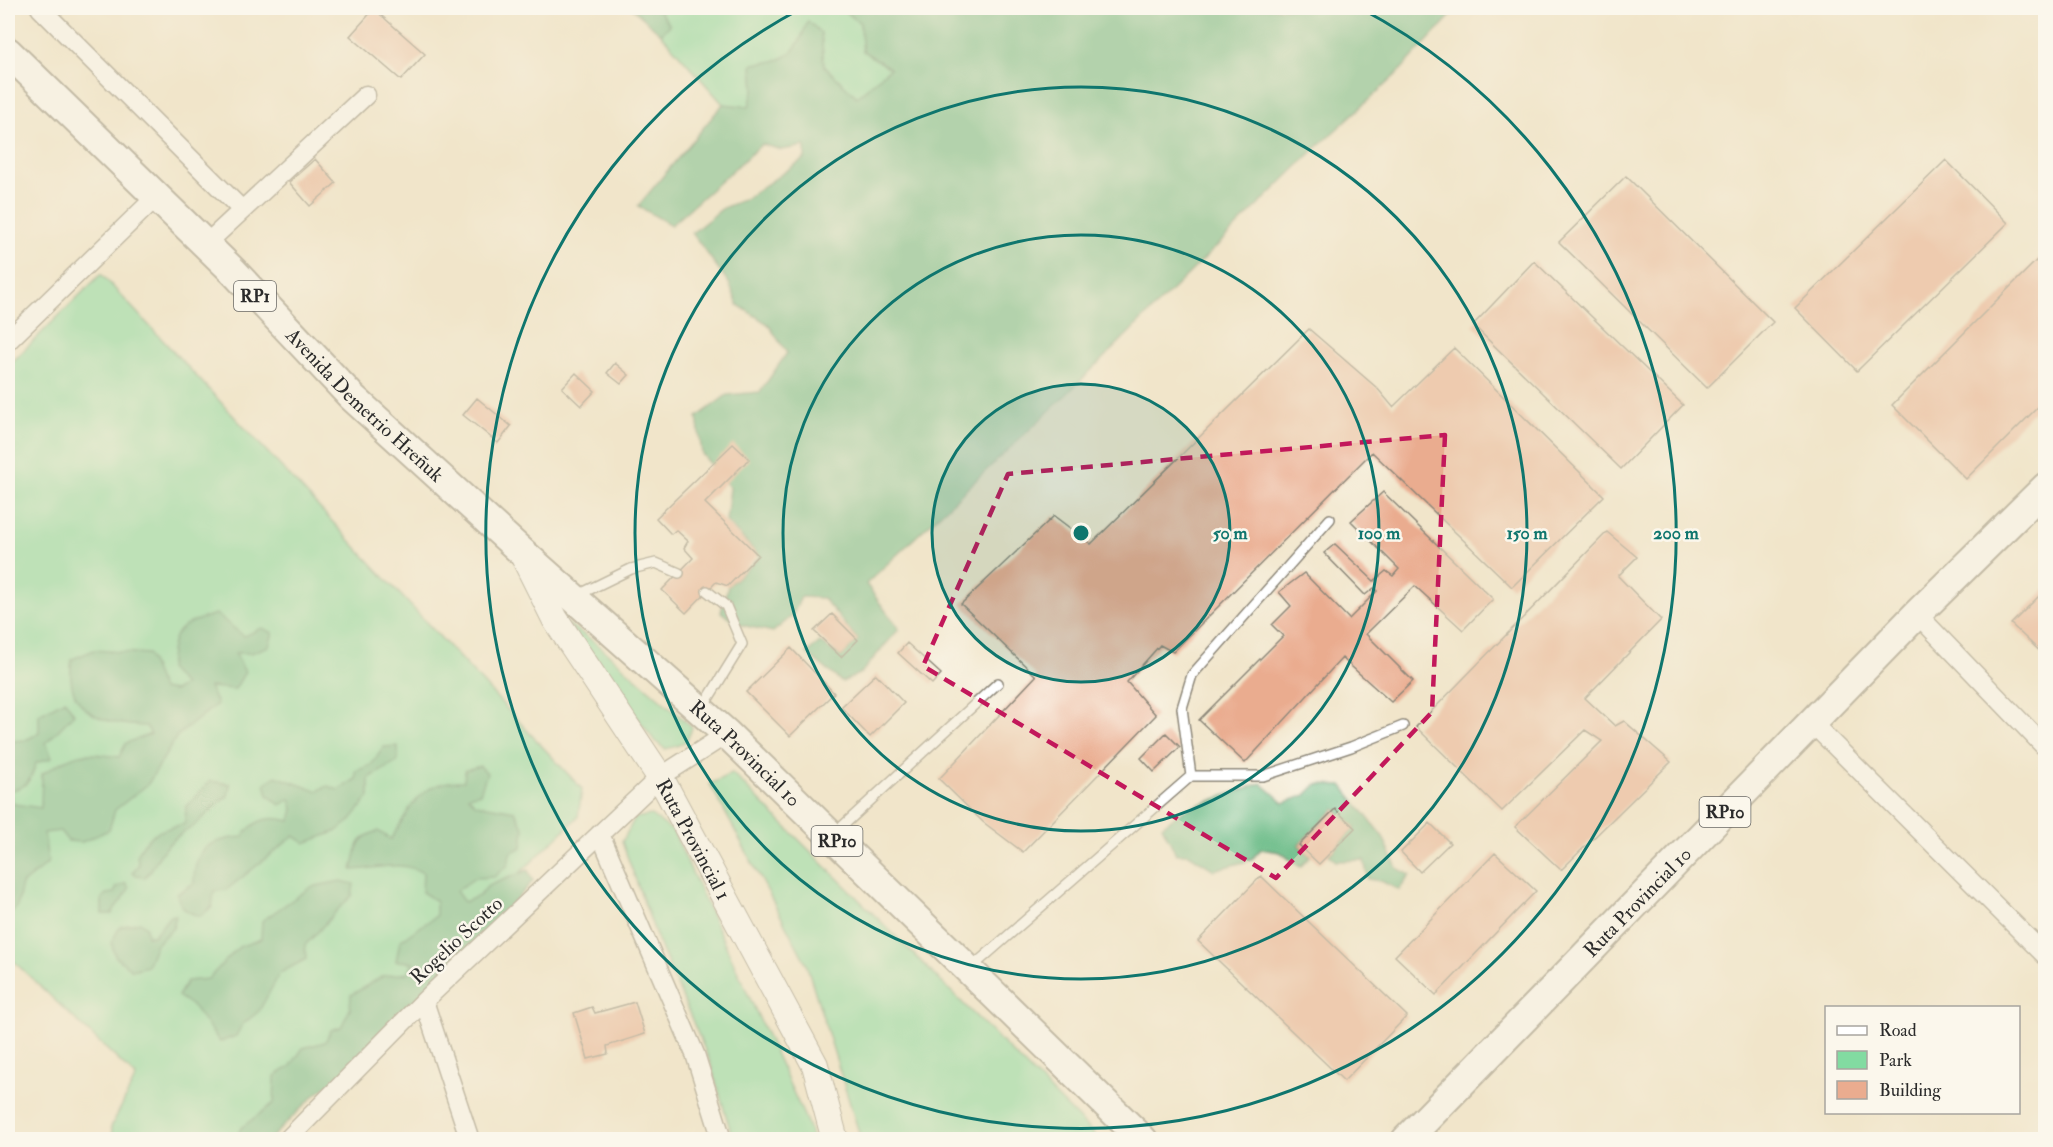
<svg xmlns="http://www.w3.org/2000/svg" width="2053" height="1147" font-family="'IM FELL Double Pica',serif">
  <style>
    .green { fill: #82dba1; stroke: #568366; stroke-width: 1.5 }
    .forest { fill: #69bb87; stroke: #4a7359; stroke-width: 1.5 }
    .building { fill: #eaac8f }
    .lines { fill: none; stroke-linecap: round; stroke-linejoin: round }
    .service-casing { stroke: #8e887a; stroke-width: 12 }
    .minor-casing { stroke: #8e887a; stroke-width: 21 }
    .secondary-casing { stroke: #8e887a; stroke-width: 28 }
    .primary-casing { stroke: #8e887a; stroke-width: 32 }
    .service { stroke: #fff; stroke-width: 9 }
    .minor { stroke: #fff; stroke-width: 18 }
    .secondary { stroke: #fff; stroke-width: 26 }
    .primary { stroke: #fff; stroke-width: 28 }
    .marked { fill: none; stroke: #c2185b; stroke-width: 4.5; stroke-dasharray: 12 8; stroke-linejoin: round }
    .ring { fill: none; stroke: #0f766e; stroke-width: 3 }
    .labels { text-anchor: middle; stroke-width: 5; stroke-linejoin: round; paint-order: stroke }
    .shield { fill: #fbf7ec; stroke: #696865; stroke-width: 1.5 }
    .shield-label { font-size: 18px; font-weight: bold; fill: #2b2b2b }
    .street-label { font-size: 20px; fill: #2b2b2b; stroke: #fbf7ec }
    .centre { fill: #0f766e; stroke: #fbf7ec; stroke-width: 3 }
    .ring-label { font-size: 18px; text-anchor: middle; font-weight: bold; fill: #0f766e; stroke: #fbf7ec; stroke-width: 5; stroke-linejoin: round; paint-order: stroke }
  </style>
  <rect width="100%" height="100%" fill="#fbf7ec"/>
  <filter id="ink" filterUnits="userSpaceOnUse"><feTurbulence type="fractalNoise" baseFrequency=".0167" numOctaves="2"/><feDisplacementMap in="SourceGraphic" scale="12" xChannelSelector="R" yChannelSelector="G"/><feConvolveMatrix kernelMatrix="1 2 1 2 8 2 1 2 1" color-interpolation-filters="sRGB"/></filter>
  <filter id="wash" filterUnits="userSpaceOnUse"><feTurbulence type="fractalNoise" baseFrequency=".008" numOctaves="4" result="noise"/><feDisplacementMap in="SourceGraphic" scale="24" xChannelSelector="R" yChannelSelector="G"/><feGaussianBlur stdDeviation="1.35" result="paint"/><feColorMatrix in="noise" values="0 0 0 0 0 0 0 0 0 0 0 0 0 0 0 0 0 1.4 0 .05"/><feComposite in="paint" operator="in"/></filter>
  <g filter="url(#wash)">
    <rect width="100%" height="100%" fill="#f1e5ca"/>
    <path class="green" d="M657,8H841L860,23L863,51L890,68L857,97L824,66L821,33L779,62L752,64L754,88L749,107L723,104L661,34L669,25Z
      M101,274L582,789L578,817L244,1139H114L111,1127L136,1077L8,956V366Z
      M566,622L596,643L692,727C688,744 680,746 665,749L654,740Z
      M732,773L1099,1139H861L806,963L710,784Z
      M651,815L673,831L806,1120L813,1139H733L710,1062L657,938L622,842L635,818Z"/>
    <path class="forest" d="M632,8H657L670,25L661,34Z
      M841,8H1458L1397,74L1315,149L1061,400L866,584L899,629L861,673L842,682L807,653L820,642L841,657L858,640L823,598L801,597L792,616L773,632L737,624L721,612L728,586L760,557L726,521L730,488L702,454L697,417L727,395L760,392L787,353L768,324L738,305L729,283L692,233L723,208L745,199L805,158V146L781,150L762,144L671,225L638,206L723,104L749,107L754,88L752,64C789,61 795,55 808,21L821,33L824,66L857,97L890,68L863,51L860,23Z
      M216,614L244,636L262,628L273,633L269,646L251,653H235L245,672L235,689L209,687L217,704L177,736L148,784L115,810L109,830L82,842L68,841L60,831L44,833L48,863L22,884L17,907L8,915V737L13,741L26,740L39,733V714L65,700L74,714L46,743L52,758L36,763C31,780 27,788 8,791L14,804L41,808L42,774C75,753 80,751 119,757L126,743L151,734L146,726C102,725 63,711 72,659L94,650L148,654L162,689L174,691L184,685L169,669C173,627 177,626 216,614Z
      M398,746V761L369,778V797L349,822L335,832L305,843L294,836L226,890L214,891L212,907L200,916C187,913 180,908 177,894L194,883C194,848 209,840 242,837C255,819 270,815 290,821L293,809L290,799L280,805L268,795L265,783L276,776L316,791L328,786L338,790L356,779V771L371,765L384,747Z
      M480,766L487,773L480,793L468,796L476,804L515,811L524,829L522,847L510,853L508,865L494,877L475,878L456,891L464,902L479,896L488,886L528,870L533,881L474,946L335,1081L316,1094L270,1139L235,1140L241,1128L274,1103L275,1076L290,1067L303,1048L325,1042L331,1030L341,1027L350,1009L351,995L383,976L408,973L413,962L396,961L400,941L436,916V901L422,892L423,873C400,859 378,869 352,870C358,848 354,839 378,831L391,839C412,807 419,780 464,781L465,770Z
      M210,781L230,784L228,796C214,805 205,818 192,827C180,834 167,843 160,855C153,865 154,869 144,878L132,873L139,864L137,856C146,833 162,829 185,824L186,807Z
      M1261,783L1284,803L1306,795L1317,784L1342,785L1383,837L1397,868L1410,875L1399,890L1381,881L1368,879L1364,860L1336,861L1329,855L1355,828L1335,809L1299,845L1310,857L1300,867L1280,852L1261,849L1251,860L1214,870L1189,854H1176L1162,826L1184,810Z
      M341,881L354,884L352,896C334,911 322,929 305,945L306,959L280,973L259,1011L242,1025L236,1036L220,1042L194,1007L178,996L187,981L208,979L239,947L261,939L262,921L311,887Z
      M126,883L129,888C125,900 116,903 112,914H102V898L106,894L114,893L117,887Z
      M176,915L173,928L156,944L147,966L132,970L116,957L111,943L120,927L140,922L146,927L147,936H153L170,916Z"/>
    <g id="blocks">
      <path class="building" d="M374,9L425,54L401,80L350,36Z
        M315,159L336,183L310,206L289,182Z
        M1946,160L2008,223L1857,371L1795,308Z
        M1626,176L1773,322L1707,388L1559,242Z
        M2039,258L2046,264V399L1966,479L1892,405Z
        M1534,261L1683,405L1621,469L1473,325Z
        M1309,329L1377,388L1393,407L1454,348L1604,496L1512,587L1372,452L1173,652L1160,645L1127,682L1156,715L1023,852L983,822L939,779L1036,676L961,604L1054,516L1091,544Z
        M615,363L629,375L621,384L607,373Z
        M576,373L595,391L581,406L562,388Z
        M477,398L511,426L498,443L463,415Z
        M733,444L749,459L705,503L758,555L728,586L716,582L686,613L662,590L693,558L684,548L688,541L676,530L671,534L656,518Z
        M1383,492L1493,599L1463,630L1415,586L1366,634L1413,681L1391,702L1342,658L1245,763L1199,720L1283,636L1272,625L1291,606L1279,592L1304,573L1349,619L1377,591L1374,588L1365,595L1324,553L1335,544L1374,581L1386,571L1393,576L1399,569L1351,521Z
        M1607,532L1637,557L1618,576L1661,620L1585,698L1615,726L1624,721L1671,762L1561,870L1515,827L1602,741L1585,730L1502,811L1416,727Z
        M2046,589V657L2011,624Z
        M832,614L858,640L841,657L814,631Z
        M907,643L941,674L932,684L898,653Z
        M791,648L834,693L790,736L746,692Z
        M876,674L904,703L870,737L841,707Z
        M1166,733L1180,747L1154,772L1141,758Z
        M1335,809L1355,828L1319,864L1299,845Z
        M1430,823L1450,843L1420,872L1401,852Z
        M1495,853L1536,891L1436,995L1395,956Z
        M1261,876L1407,1016L1344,1081L1198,941Z
        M635,1002L645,1034L607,1046L608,1054L588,1059L574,1013L592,1007L595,1013Z"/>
    </g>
  </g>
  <g filter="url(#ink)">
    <use href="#blocks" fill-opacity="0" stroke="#8e887a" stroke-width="1.5"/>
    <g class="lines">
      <g class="service-casing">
        <path id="service" d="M576,596L631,569L656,563L679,573
          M703,707L742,644L726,606L707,591
          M1191,776L1182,708L1192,675L1330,519
          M834,834L998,683
          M971,968L1191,776H1263L1351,747L1403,726"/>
      </g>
      <g class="minor-casing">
        <path id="minor" d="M40,8L242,210
          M205,245L366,95
          M8,341L157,196
          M1917,614L2046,748
          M1812,723L2046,956
          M600,834L695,1054L722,1140
          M424,1001L470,1140
          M287,1140L424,1001L660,777L727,734"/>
      </g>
      <g class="secondary-casing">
        <g id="secondary">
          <path id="s1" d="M523,555L555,619L660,777L815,1065L835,1140"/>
        </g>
      </g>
      <g class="primary-casing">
        <g id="primary">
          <path id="s2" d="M8,52L234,272L352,397L522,552L727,734L1143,1140"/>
          <path id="s3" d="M1406,1140L1917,614L2046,487"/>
        </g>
      </g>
      <use href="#service" class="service"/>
      <use href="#minor" class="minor"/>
      <use href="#secondary" class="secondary"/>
      <use href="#primary" class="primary"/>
    </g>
  </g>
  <path d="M0 0H2053V1147H0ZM1445,435L1432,712L1276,878L923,666L1008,474Z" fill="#f1e5ca" fill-opacity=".55" fill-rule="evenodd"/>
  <path class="marked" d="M1445,435L1432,712L1276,878L923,666L1008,474Z"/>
  <circle cx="1081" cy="533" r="149" fill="#0f766e" fill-opacity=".12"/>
  <g class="ring">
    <circle cx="1081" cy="533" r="149"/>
    <circle cx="1081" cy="533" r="298"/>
    <circle cx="1081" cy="533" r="446"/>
    <path d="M1360 8A595 595 0 1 1 802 8"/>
  </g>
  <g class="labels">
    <g class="shield">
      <rect x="234" y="281" width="42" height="30" rx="4.5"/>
      <rect x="1699.5" y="797" width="51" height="30" rx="4.5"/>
      <rect x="811.5" y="826" width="51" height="30" rx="4.5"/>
    </g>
    <g class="shield-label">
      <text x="255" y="302">RP1</text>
      <text x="1725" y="818">RP10</text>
      <text x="837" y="847">RP10</text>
    </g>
    <g class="street-label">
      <text dy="7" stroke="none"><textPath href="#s2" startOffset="502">Avenida Demetrio Hreñuk</textPath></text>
      <text dy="7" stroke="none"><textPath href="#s2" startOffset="1018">Ruta Provincial 10</textPath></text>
      <text dy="7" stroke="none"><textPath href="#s1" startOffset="332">Ruta Provincial 1</textPath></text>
      <text dy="7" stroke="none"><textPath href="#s3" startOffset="332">Ruta Provincial 10</textPath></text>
      <text transform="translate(456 940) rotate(-43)" y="7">Rogelio Scotto</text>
    </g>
  </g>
  <circle cx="1081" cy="533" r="9" class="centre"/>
  <g class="ring-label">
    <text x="1230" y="539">50 m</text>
    <text x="1379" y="539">100 m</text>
    <text x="1527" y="539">150 m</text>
    <text x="1676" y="539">200 m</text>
  </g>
  <rect width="2053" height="1147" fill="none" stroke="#fbf7ec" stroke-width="30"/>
  <rect x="1825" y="1006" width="195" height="108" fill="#fbf7ec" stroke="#a8a59f" stroke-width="1.5"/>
  <rect x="1837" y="1026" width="30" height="9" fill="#ffffff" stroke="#a8a59f" stroke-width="1.5"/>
  <text x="1879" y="1036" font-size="18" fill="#2b2b2b">Road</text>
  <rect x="1837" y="1051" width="30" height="18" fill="#82dba1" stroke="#a8a59f" stroke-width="1.5"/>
  <text x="1879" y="1066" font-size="18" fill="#2b2b2b">Park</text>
  <rect x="1837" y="1081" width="30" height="18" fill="#eaac8f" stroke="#a8a59f" stroke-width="1.5"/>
  <text x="1879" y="1096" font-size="18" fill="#2b2b2b">Building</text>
</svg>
